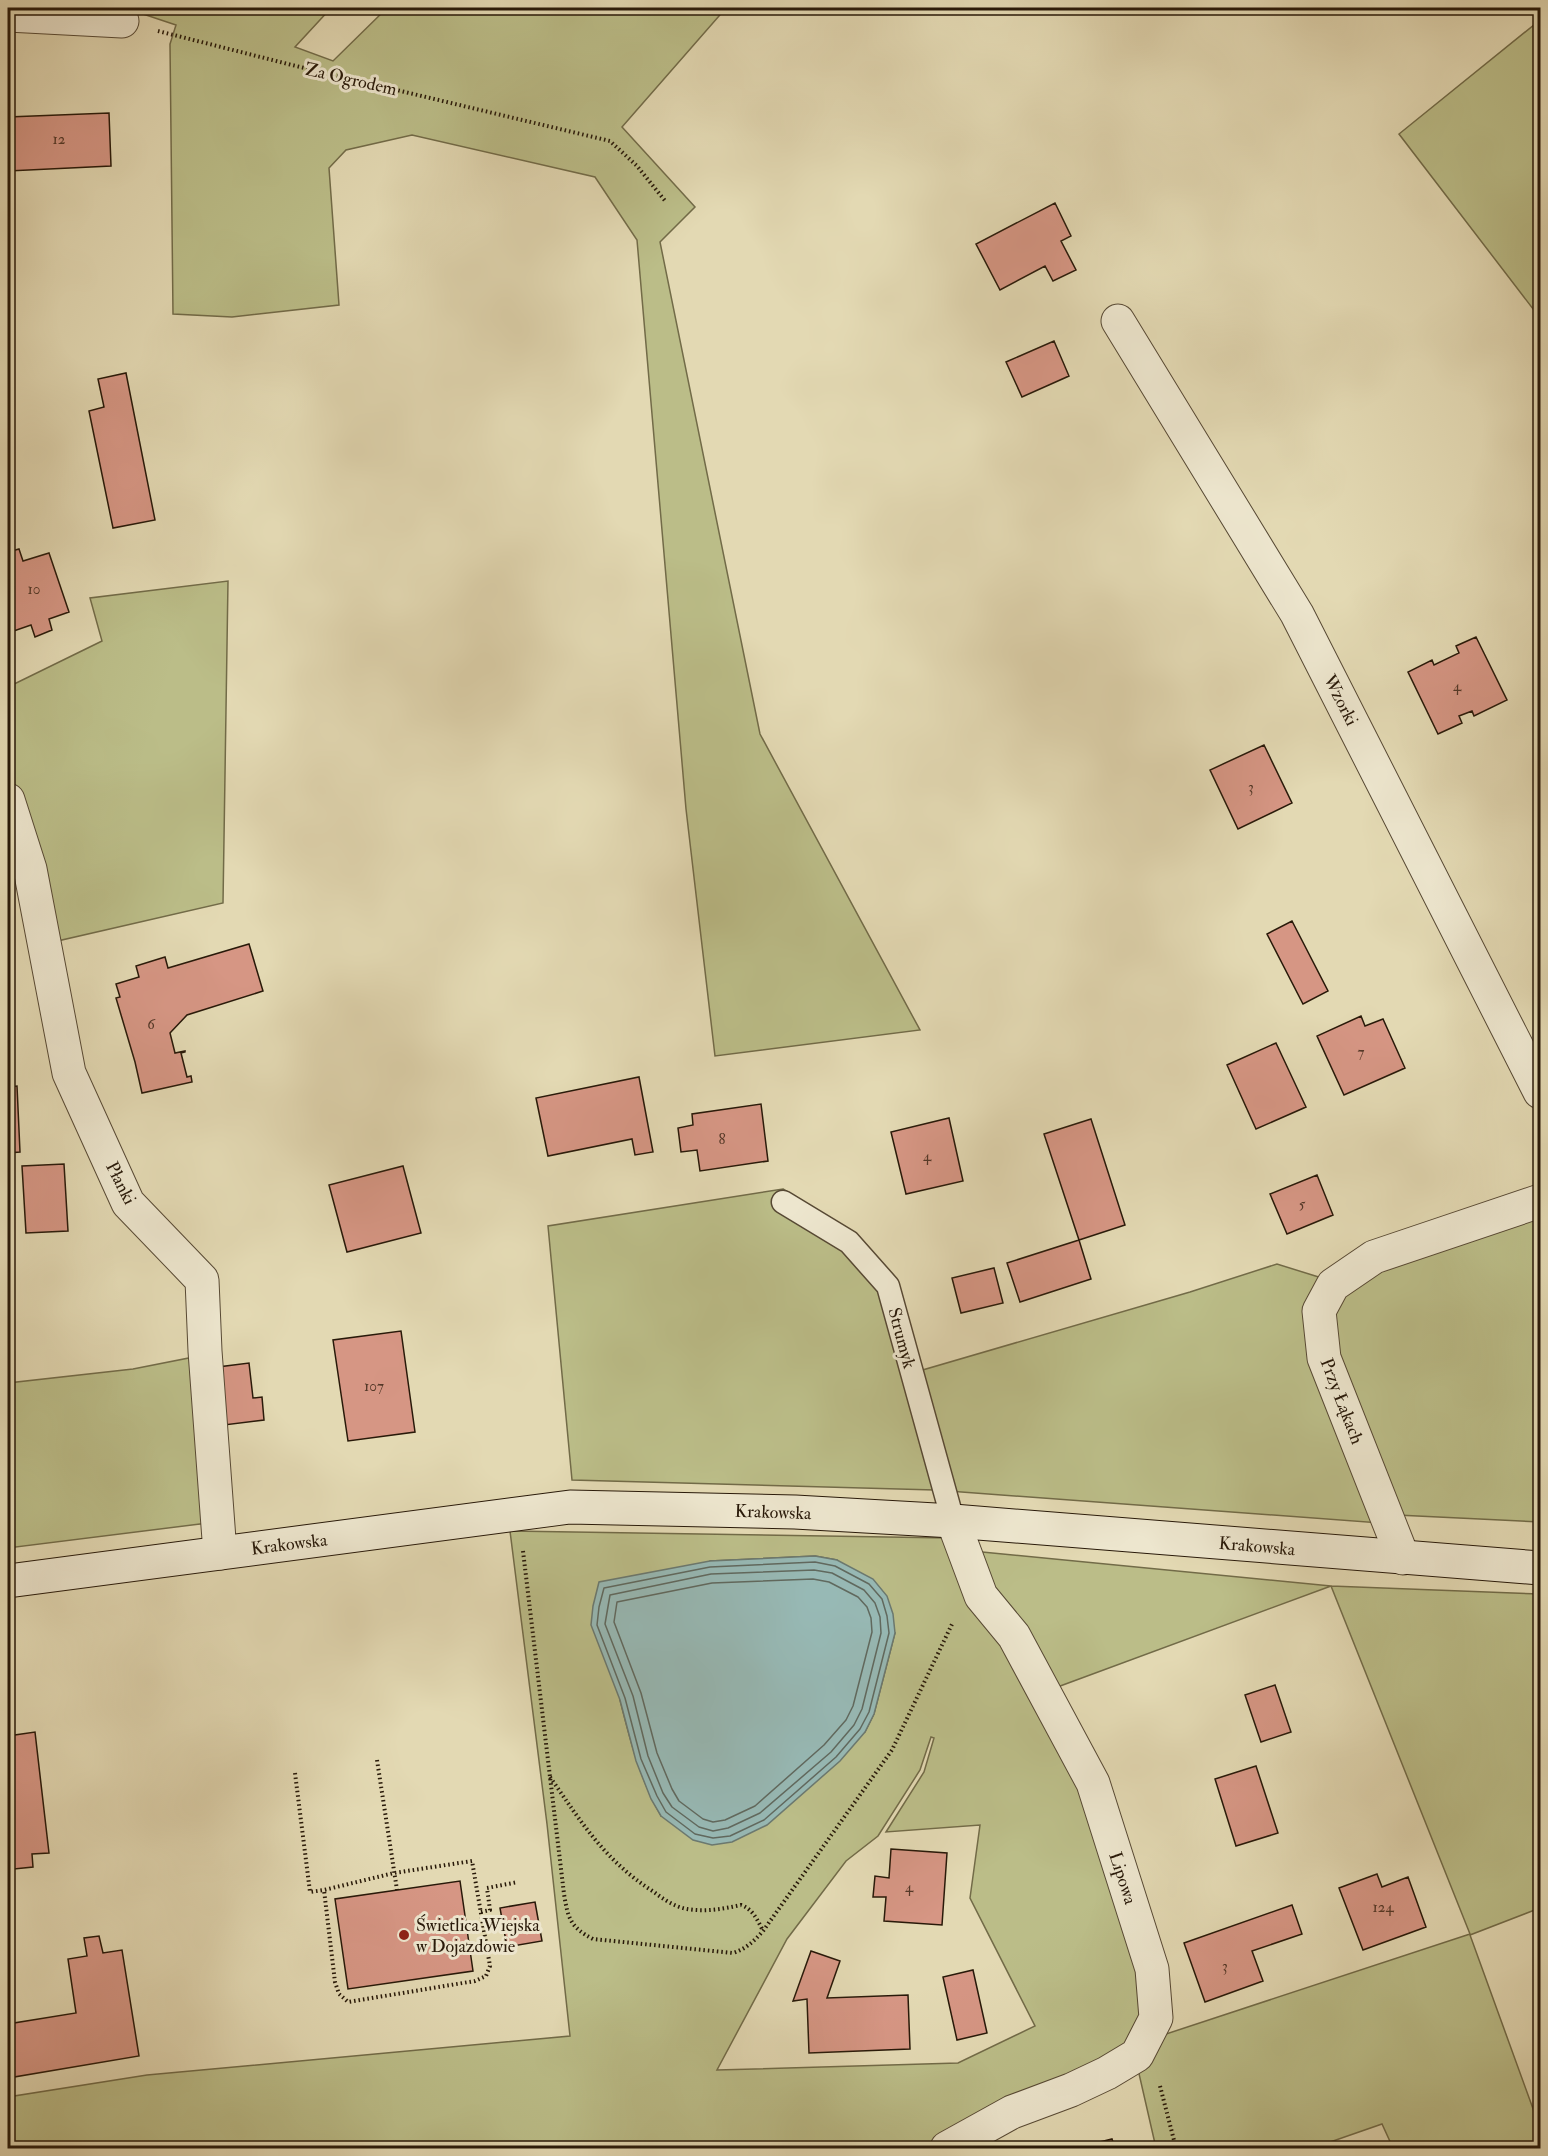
<svg xmlns="http://www.w3.org/2000/svg" width="1548" height="2156" font-family="'IM FELL Double Pica',serif">
  <style>
    .green { fill: #bbbd88; stroke: #726b48; stroke-width: 1.5; fill-rule: evenodd }
    .water { fill: #97b9b5; stroke: #6b7970; stroke-width: 1.5 }
    .lines { fill: none; stroke-linecap: round; stroke-linejoin: round }
    .shore { stroke: #60695f; stroke-width: 1.5 }
    .building { fill: #d69684; stroke: #281909; stroke-width: 1.5 }
    .lane-casing { stroke: #574934; stroke-width: 25 }
    .street-casing { stroke: #574934; stroke-width: 35 }
    .secondary-casing { stroke: #281909; stroke-width: 35 }
    .path { stroke: #281909; stroke-width: 4; stroke-dasharray: 1.5 3; stroke-linecap: butt }
    .lane { stroke: #ede6ce; stroke-width: 22 }
    .street { stroke: #ede6ce; stroke-width: 33 }
    .secondary { stroke: #ede6ce; stroke-width: 33 }
    .poi-dot { fill: #8f2418; stroke: #ede6ce; stroke-width: 2 }
    .labels { text-anchor: middle; stroke-width: 6; stroke-linejoin: round; paint-order: stroke }
    .number-label { font-size: 15px; fill: #543828 }
    .street-label { font-size: 18px; fill: #281909; stroke: #ede6ce }
    .poi-label { font-size: 18px; fill: #281909; stroke: #ede6ce; text-anchor: start }
  </style>
  <rect width="100%" height="100%" fill="#e3d9b3"/>
  <filter id="stains"><feTurbulence type="fractalNoise" baseFrequency=".00333" numOctaves="4"/><feColorMatrix values="0 0 0 0 .2 0 0 0 0 .09 0 0 0 0 .02 0 0 0 .5 -.17"/></filter>
  <radialGradient id="worn" r=".72"><stop offset=".6" stop-color="#630" stop-opacity="0"/><stop offset="1" stop-color="#630" stop-opacity=".3"/></radialGradient>
  <path class="green" d="M96,8H331L295,47L333,61L387,8H726L622,127L695,207L660,242L760,734L920,1030L715,1056L686,809L637,240L595,177L412,135L346,150L329,168L339,305L232,317L173,314L170,44L176,25L128,9Z
    M1540,20V318L1399,134Z
    M228,581L223,903L53,942L14,792L8,783V687L102,641L90,598Z
    M783,1189L854,1235L919,1371L1190,1292L1277,1264L1325,1279L1309,1309L1380,1523L935,1490L572,1480L548,1226Z
    M1540,1212V1522L1397,1515L1334,1358L1328,1317L1339,1292L1376,1264Z
    M194,1357L208,1523L8,1548V1383L133,1369Z
    M510,1531L950,1538L1086,1792L1142,1974L1147,2018L1126,2049L992,2114L930,2148H8V2097L147,2075L570,2036L547,1824ZM815,1556L837,1560L895,1633L874,1714L865,1732L661,1816C640,1779 630,1740 620,1700L710,1561ZM931,1737L934,1738L924,1772L886,1832L980,1825L970,1898L1035,2026L958,2063L717,2070L787,1939L846,1861L878,1836L920,1770Z
    M972,1551L1331,1586L1540,1594V1908L1470,1935L1540,2128V2148H1393L1382,2124L1313,2148H1156L1137,2065L1157,2037L1470,1934L1331,1586L1052,1689Z"/>
  <path class="water" d="M815,1556L837,1560L873,1579L887,1596L893,1614L895,1633L874,1714L865,1732L840,1761L767,1825L732,1842L712,1845L693,1840L661,1816L651,1799L636,1761L620,1700L591,1625L593,1606L599,1582L710,1561Z"/>
  <g class="lines">
    <path class="shore" d="M815,1562L835,1566L869,1584L882,1599L887,1616L889,1633L869,1712L860,1729L836,1757L764,1820L730,1836L713,1838L695,1834L666,1812L657,1796L641,1759L625,1698L597,1625L599,1607L604,1588L710,1567Z
      M814,1570L832,1573L864,1590L875,1603L880,1617L881,1633L862,1709L854,1725L831,1752L760,1813L728,1828L713,1831L699,1827L672,1807L663,1793L648,1756L633,1696L605,1624L610,1595L711,1574Z
      M813,1579L829,1582L858,1597L867,1607L871,1618L872,1632L853,1706L846,1720L824,1745L755,1806L725,1820L713,1822L703,1819L679,1801L672,1789L657,1753L641,1693L614,1622L617,1602L712,1583Z"/>
  </g>
  <path class="building" d="M109,113L111,166L8,171V117Z
    M1055,203L1071,236L1061,241L1076,270L1053,281L1045,266L1000,290L976,244Z
    M1054,341L1069,376L1022,397L1006,362Z
    M126,373L155,520L113,528L89,411L104,407L98,379Z
    M19,549L23,561L49,553L69,612L49,619L52,630L35,637L31,625L8,633V566L10,565L8,552Z
    M1476,637L1507,700L1474,716L1472,711L1459,716L1462,723L1438,734L1408,672L1432,660L1434,665L1459,653L1456,646Z
    M1264,745L1292,803L1238,829L1210,770Z
    M1292,921L1328,991L1303,1004L1267,934Z
    M249,944L263,991L187,1015L170,1033L175,1053L185,1051V1052L181,1053L187,1077L191,1076L192,1082L142,1093L135,1062L116,998L120,997L116,984L139,977L136,966L165,957L168,968Z
    M1361,1016L1365,1026L1383,1019L1405,1068L1344,1095L1317,1036Z
    M1276,1043L1306,1107L1256,1129L1227,1065Z
    M639,1077L653,1152L635,1155L632,1139L548,1156L536,1098Z
    M17,1086L20,1152L8,1153V1087Z
    M761,1104L768,1161L700,1171L697,1150L681,1152L678,1128L693,1125L692,1114Z
    M949,1118L963,1181L906,1194L891,1132Z
    M1091,1119L1125,1225L1079,1240L1044,1134Z
    M64,1164L68,1231L26,1233L22,1166Z
    M403,1166L421,1233L347,1252L329,1185Z
    M1317,1175L1333,1215L1287,1234L1270,1194Z
    M1079,1240L1091,1279L1020,1302L1007,1263Z
    M994,1268L1003,1303L961,1313L952,1278Z
    M401,1331L415,1432L348,1441L333,1340Z
    M249,1363L253,1398L262,1397L264,1420L224,1425L218,1367Z
    M1275,1685L1291,1732L1261,1742L1245,1695Z
    M35,1732L49,1853L32,1854L33,1867L14,1869L13,1856L8,1857V1736Z
    M1256,1766L1278,1833L1236,1846L1215,1779Z
    M891,1849L947,1853L942,1925L884,1921L886,1897H873L875,1876L889,1878Z
    M1377,1874L1382,1887L1408,1877L1426,1927L1363,1950L1339,1888Z
    M460,1881L473,1971L348,1989L335,1899Z
    M535,1902L542,1941L507,1947L500,1908Z
    M1292,1905L1302,1934L1252,1951L1263,1981L1205,2002L1184,1943Z
    M99,1936L103,1953L122,1950L139,2056L8,2078V2024L76,2013L68,1959L87,1956L84,1938Z
    M811,1951L840,1961L827,1998L908,1995L910,2049L809,2053L807,1999L793,2001Z
    M973,1970L987,2033L957,2040L943,1977Z
    M1112,2139L1115,2148H1076Z"/>
  <g class="lines">
    <g class="lane-casing">
      <path id="lane" d="M783,1202L849,1242L888,1286L953,1521"/>
    </g>
    <g class="street-casing">
      <path id="street" d="M8,15L122,21
        M1118,321L1297,614L1540,1092
        M8,800L30,869L69,1073L128,1203L202,1280L205,1351L220,1553
        M1403,1558L1324,1358L1319,1311L1333,1285L1374,1257L1540,1201
        M947,2148L1012,2112L1071,2090L1107,2073L1137,2055L1156,2018L1152,1969L1093,1783L1014,1636L981,1596L953,1521"/>
    </g>
    <g class="secondary-casing">
      <path id="secondary" d="M8,1581L570,1507L795,1512L953,1521L1540,1568"/>
    </g>
    <path class="path" d="M158,31L292,65L610,141L637,166L666,202
      M523,1551L564,1894C568,1918 570,1927 593,1939L733,1953C746,1949 754,1941 763,1931L892,1750L953,1622
      M377,1760L397,1890
      M295,1773L310,1892L324,1890L394,1873L472,1861L490,1966L486,1976L475,1981L348,2002L339,1994L335,1982L324,1890
      M550,1777C582,1823 605,1861 654,1892C663,1899 675,1907 687,1909C705,1912 723,1909 741,1905C753,1909 758,1921 763,1931
      M481,1912L490,1910L487,1888L518,1882
      M1160,2086L1176,2148"/>
    <use href="#lane" class="lane"/>
    <use href="#street" class="street"/>
    <use href="#secondary" class="secondary"/>
  </g>
  <circle class="poi-dot" cx="404" cy="1935" r="6"/>
  <g class="labels">
    <g class="number-label">
      <text x="59" y="144">12</text>
      <text x="34" y="594">10</text>
      <text x="1457" y="691">4</text>
      <text x="1251" y="792">3</text>
      <text x="151" y="1029">6</text>
      <text x="1361" y="1057">7</text>
      <text x="722" y="1144">8</text>
      <text x="927" y="1161">4</text>
      <text x="1302" y="1209">5</text>
      <text x="374" y="1391">107</text>
      <text x="909" y="1892">4</text>
      <text x="1383" y="1912">124</text>
      <text x="1225" y="1971">3</text>
    </g>
    <g class="street-label">
      <text transform="translate(351 79) rotate(13)" y="6">Za Ogrodem</text>
      <text transform="translate(1341 700) rotate(63)" y="6">Wzorki</text>
      <text transform="translate(121 1183) rotate(63)" y="6">Płanki</text>
      <text transform="translate(902 1338) rotate(75)" y="6">Strumyk</text>
      <text transform="translate(1342 1401) rotate(69)" y="6">Przy Łąkach</text>
      <text transform="translate(773 1512) rotate(2)" y="6">Krakowska</text>
      <text transform="translate(289 1544) rotate(-7)" y="6">Krakowska</text>
      <text transform="translate(1257 1546) rotate(5)" y="6">Krakowska</text>
      <text transform="translate(1123 1878) rotate(72)" y="6">Lipowa</text>
    </g>
    <g class="poi-label">
      <text x="416" y="1931">Świetlica Wiejska<tspan x="416" dy="21">w Dojazdowie</tspan></text>
    </g>
  </g>
  <rect width="1548" height="2156" fill="none" stroke="#e3d9b3" stroke-width="30"/>
  <rect x="9" y="9" width="1530" height="2138" fill="none" stroke="#281909" stroke-width="3"/>
  <rect x="15" y="15" width="1518" height="2126" fill="none" stroke="#281909" stroke-width="1.5"/>
  <rect width="100%" height="100%" filter="url(#stains)"/>
  <rect width="100%" height="100%" fill="url(#worn)"/>
</svg>
